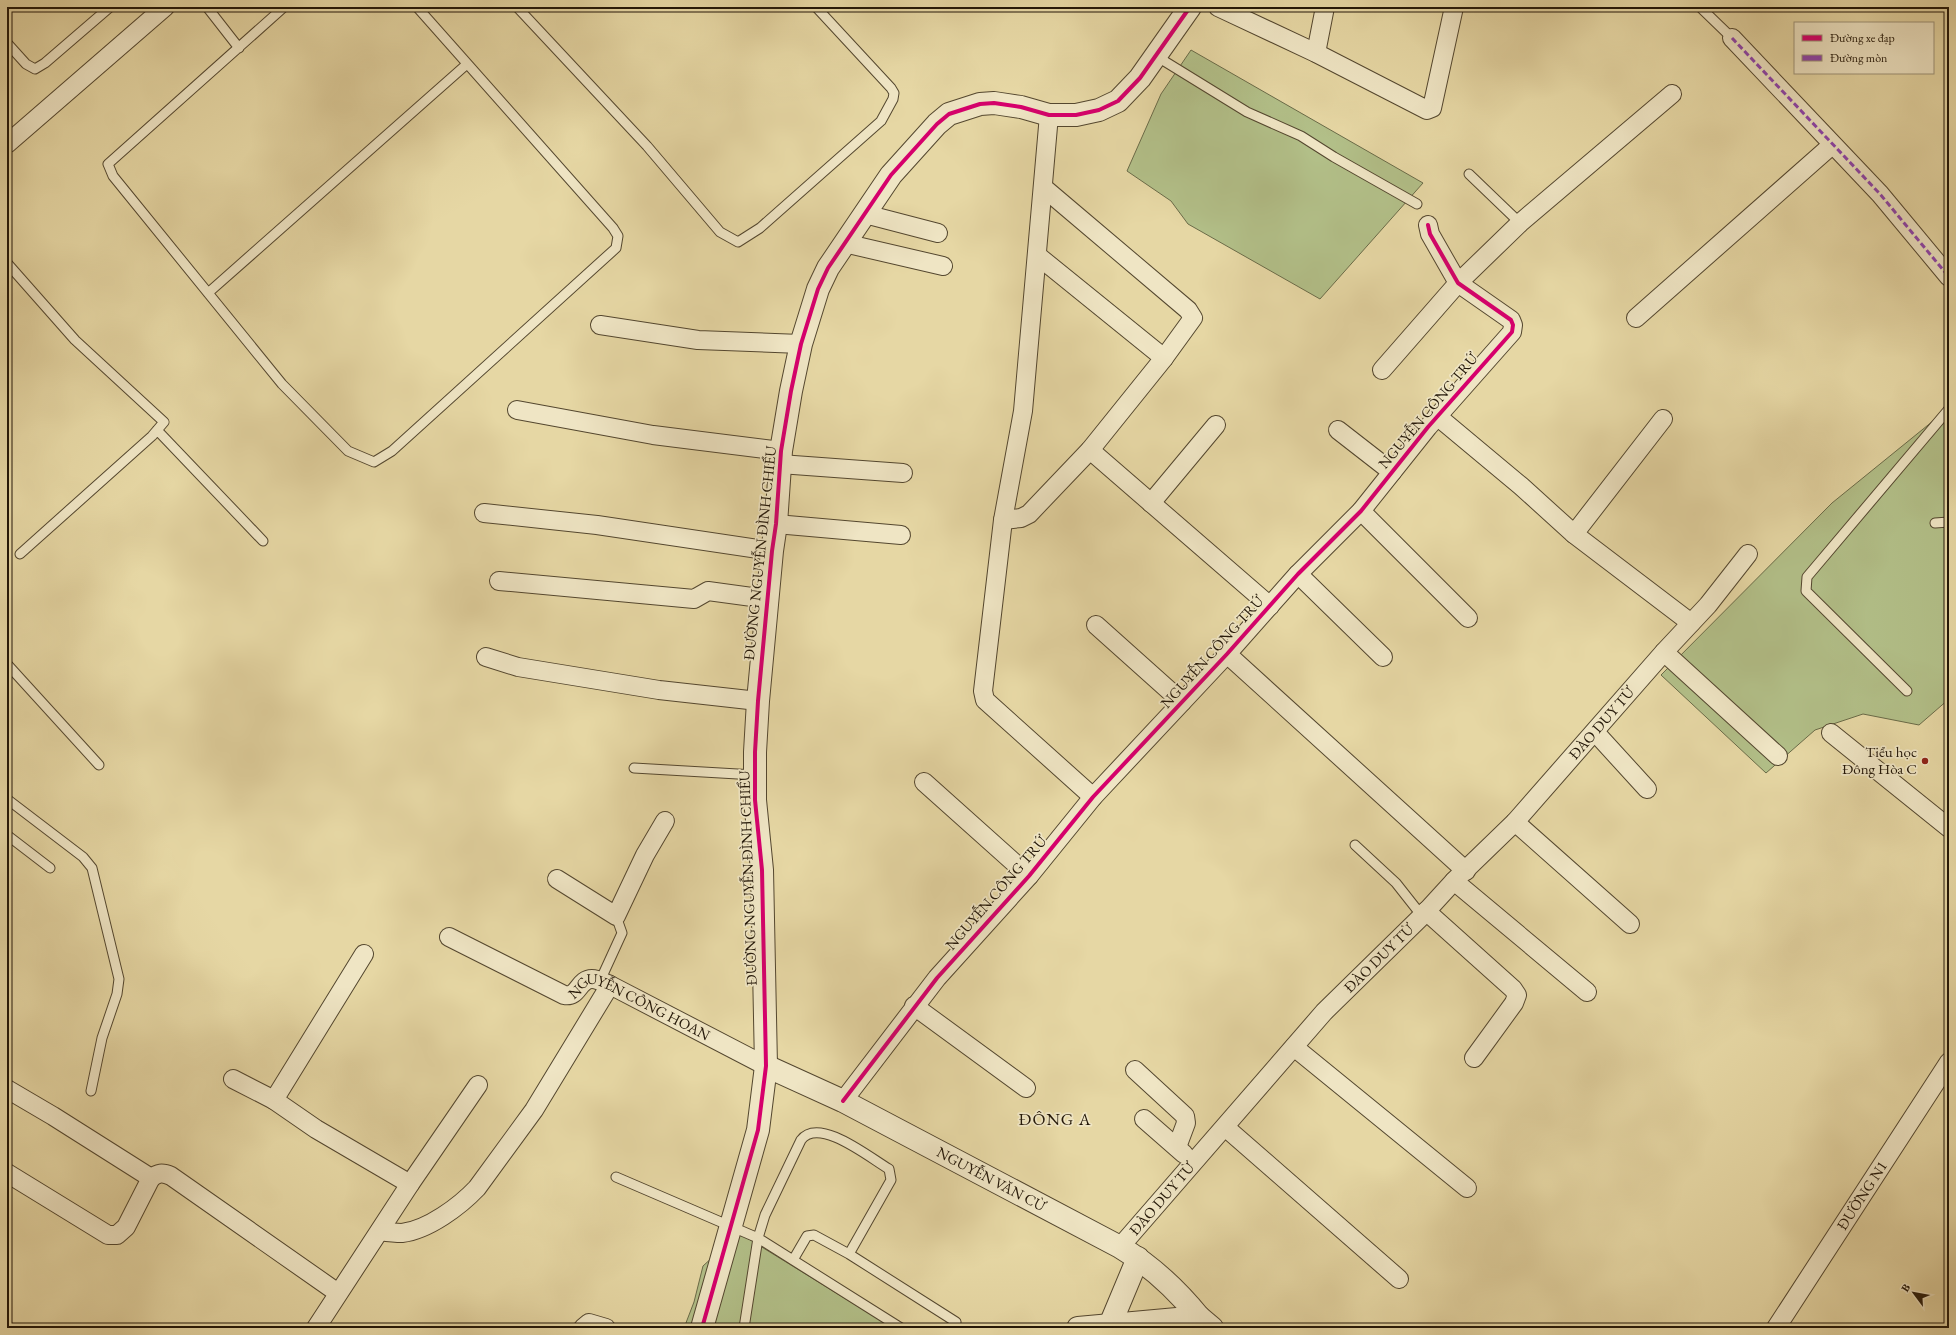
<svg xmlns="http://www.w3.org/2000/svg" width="1956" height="1335" font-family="'EB Garamond',serif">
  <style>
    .green { fill: #b2bf88; stroke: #6a6b48 }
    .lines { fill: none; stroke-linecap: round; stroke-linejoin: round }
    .service-casing { stroke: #54472f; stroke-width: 11 }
    .minor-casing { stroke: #54472f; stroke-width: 20 }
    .tertiary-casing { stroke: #54472f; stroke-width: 24 }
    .service { stroke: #efe5c4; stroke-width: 9 }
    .minor { stroke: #efe5c4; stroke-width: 18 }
    .tertiary { stroke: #efe5c4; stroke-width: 22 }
    .quiet { stroke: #8e44ad; stroke-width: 3; stroke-dasharray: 6 3; stroke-linecap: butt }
    .cycleway-casing { stroke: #efe5c4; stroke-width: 6 }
    .cycleway { stroke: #d6006c; stroke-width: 4 }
    .poi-dot { fill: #8f2418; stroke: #efe5c4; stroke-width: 1.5 }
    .labels { text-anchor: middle; stroke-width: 3.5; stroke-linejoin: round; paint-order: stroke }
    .street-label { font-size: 15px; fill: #231708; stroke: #efe5c4 }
    .poi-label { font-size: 15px; fill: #231708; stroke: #efe5c4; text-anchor: end }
    .quarter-label { font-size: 17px; letter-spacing: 1px; fill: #231708; stroke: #efe5c4 }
  </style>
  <rect width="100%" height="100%" fill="#e6d7a4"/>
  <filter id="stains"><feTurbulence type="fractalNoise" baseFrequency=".005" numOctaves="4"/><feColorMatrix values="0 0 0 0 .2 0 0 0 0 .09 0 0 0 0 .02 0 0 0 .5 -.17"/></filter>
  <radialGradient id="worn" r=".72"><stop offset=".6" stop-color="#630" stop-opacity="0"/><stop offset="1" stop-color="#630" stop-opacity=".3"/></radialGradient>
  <path class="green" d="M1191,50L1423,183L1320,299L1188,224L1171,201L1127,171L1161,94Z
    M1949,408V699L1919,725L1863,714L1815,730L1766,773L1661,675L1832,503Z
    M739,1233L893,1328H684L694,1302L703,1266Z"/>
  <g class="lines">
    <g class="service-casing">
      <path id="service" d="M207,7L239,48
        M284,7L108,164L113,176L282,384L348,451L374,462L392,451L616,248L618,236L613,228L417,7
        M517,7L647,146L720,232L738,242L760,228L881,121L893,99L894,93L891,88L816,7
        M1700,7L1732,38
        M7,43L26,64L35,69L45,63L110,7
        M1156,56L1247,112L1301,136L1334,157L1417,204
        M1469,174L1520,223
        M7,263L75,340L164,422L152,436L20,554
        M208,293L467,64
        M157,430L263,541
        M1935,523L1949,522
        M7,664L99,765
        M1907,691L1806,591L1807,577L1949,409
        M634,768L755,775
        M7,799L83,857L92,868L119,979L117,994L102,1038L91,1091
        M7,835L50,868
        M1355,845L1396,883L1422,916
        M600,981L622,933L616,916
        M616,1177L758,1238L901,1328
        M793,1260L807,1236L814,1235L849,1254L956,1322L954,1328
        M744,1328L758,1238L765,1215L801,1140C819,1116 870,1158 889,1169L891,1180L849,1254"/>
    </g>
    <g class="minor-casing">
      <g id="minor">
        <path d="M1218,7L1316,53L1427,110L1432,108L1454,7"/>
        <path d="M1732,38L1880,194L1949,277"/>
        <path d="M1316,53L1325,7"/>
        <path d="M1049,115L1023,411L1003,520L983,691L985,700L1093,797"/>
        <path d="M7,144L165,7"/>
        <path d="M865,214L938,233"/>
        <path d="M844,243L943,266"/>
        <path d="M1038,256L1164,358"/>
        <path d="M1636,318L1832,145"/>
        <path d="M600,325L698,340L801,344"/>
        <path d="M1382,370L1458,283L1520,223L1672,94"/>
        <path d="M517,410L653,435L781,451"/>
        <path d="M1437,416L1521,486L1574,534L1691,623"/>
        <path d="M1338,430L1392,472"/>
        <path d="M1090,450L1270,606"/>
        <path d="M780,464L903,473"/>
        <path d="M1151,503L1216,425"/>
        <path d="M1361,511L1468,618"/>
        <path d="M484,513L597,525L772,551"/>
        <path d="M1003,520L1021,518L1029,514L1090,450L1164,358L1193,318L1188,310L1044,188"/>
        <path d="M776,524L901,535"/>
        <path d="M1574,534L1663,419"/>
        <path d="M1298,574L1383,657"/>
        <path d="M499,581L694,599L708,591L767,599"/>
        <path d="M1096,625L1182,702"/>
        <path d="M1664,652L1778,756"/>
        <path d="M1227,654L1466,871"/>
        <path d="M486,657L518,667L659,690L758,701"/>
        <path d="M1595,732L1647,789"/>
        <path d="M1831,733L1949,828"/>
        <path d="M924,782L1029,876"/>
        <path d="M1515,822L1630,924"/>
        <path d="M557,879L616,916L645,855L665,821"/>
        <path d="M1454,881L1587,992"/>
        <path d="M1426,911L1513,989L1517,995L1514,1003L1474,1058"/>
        <path id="s1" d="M449,937L564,995C579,998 578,979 592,979C597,979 605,983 610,985L766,1066"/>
        <path d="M364,954L274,1100L316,1129L410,1184"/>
        <path d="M914,1006L1026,1088"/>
        <path d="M1294,1047L1467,1188"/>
        <path d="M1135,1070L1185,1116L1186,1123L1177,1147"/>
        <path d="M233,1079L274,1100"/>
        <path d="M7,1089L53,1116L151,1178L126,1227L117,1235H108L7,1173"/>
        <path d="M843,1101L937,978L1029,876L1093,797L1227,654L1298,574L1361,511L1428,427L1512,332L1513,325L1511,320L1458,283L1430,234L1428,225"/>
        <path d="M1144,1119L1184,1154"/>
        <path d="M1225,1127L1399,1279"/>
        <path d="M151,1178C158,1173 162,1172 171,1176L338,1293"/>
        <path d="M380,1231C387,1232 395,1233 402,1233C428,1230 460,1206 477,1188L534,1110L610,985"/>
        <path id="s2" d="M1120,1247L1324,1012L1422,916L1454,881L1515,822L1664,652L1708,605L1748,554"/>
        <path d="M316,1328L410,1184L478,1085"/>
        <path d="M583,1328L589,1323L606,1328"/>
        <path id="s3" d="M1776,1328L1949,1062"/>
      </g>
    </g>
    <g class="tertiary-casing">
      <g id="tertiary">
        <path id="s4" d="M766,1066L843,1101L1120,1247C1150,1265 1177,1290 1199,1317"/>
        <path d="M1110,1325L1138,1258"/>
        <path d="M702,1328L758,1130L766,1066L762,870L755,800V752L758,701L772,551L776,524L781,451L791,391L801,344L818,289L828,268L891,175L937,124L949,114L980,104L994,103L1021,107L1049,115H1076L1099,110L1118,101L1140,78L1190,7"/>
        <path d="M1078,1328L1199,1317L1212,1328"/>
      </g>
    </g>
    <use href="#service" class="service"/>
    <use href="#minor" class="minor"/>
    <use href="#tertiary" class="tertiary"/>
    <path class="quiet" d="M1732,38L1880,194L1949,277"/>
    <g class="cycleway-casing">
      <path id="cycleway" d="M843,1101L937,978L1029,876L1093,797L1227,654L1298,574L1361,511L1428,427L1512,332L1513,325L1511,320L1458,283L1430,234L1428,225
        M702,1328L758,1130L766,1066L762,870L755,800V752L758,701L772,551L776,524L781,451L791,391L801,344L818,289L828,268L891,175L937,124L949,114L980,104L994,103L1021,107L1049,115H1076L1099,110L1118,101L1140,78L1190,7"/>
    </g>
    <use href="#cycleway" class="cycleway"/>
  </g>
  <circle class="poi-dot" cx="1925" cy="761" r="4"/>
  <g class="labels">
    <g class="street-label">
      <text transform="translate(1428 411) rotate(-50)" y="5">NGUYỄN CÔNG TRỨ</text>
      <text transform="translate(760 553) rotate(-84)" y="5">ĐƯỜNG NGUYỄN ĐÌNH CHIỂU</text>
      <text transform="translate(1212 652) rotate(-48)" y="5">NGUYỄN CÔNG TRỨ</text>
      <text dy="5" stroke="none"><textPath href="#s2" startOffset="712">ĐÀO DUY TỪ</textPath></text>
      <text transform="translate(748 878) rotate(-92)" y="5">ĐƯỜNG NGUYỄN ĐÌNH CHIỂU</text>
      <text transform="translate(996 893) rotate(-49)" y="5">NGUYỄN CÔNG TRỨ</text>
      <text dy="5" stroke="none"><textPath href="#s2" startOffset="388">ĐÀO DUY TỪ</textPath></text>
      <text dy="5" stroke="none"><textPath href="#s1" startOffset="214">NGUYỄN CÔNG HOAN</textPath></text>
      <text dy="5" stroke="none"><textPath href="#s4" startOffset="252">NGUYỄN VĂN CỪ</textPath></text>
      <text dy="5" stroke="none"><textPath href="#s3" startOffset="158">ĐƯỜNG N1</textPath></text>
      <text dy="5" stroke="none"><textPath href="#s2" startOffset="64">ĐÀO DUY TỪ</textPath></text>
    </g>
    <g class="poi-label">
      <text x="1917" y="757">Tiểu học<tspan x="1917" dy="17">Đông Hòa C</tspan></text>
    </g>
    <g class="quarter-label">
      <text x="1055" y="1125">ĐÔNG A</text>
    </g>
  </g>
  <rect width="1956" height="1335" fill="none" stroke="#e6d7a4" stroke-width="24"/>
  <rect x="8" y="8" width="1940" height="1319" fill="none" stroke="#231708" stroke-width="2"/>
  <rect x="12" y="12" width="1932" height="1311" fill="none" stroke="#231708"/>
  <rect x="1794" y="22" width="140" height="52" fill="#efe5c4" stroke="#9d9379"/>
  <rect x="1802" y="35" width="20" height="6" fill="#d6006c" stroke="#9d9379"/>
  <text x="1830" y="42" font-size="12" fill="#231708">Đường xe đạp</text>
  <rect x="1802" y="55" width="20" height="6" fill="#8e44ad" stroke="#9d9379"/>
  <text x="1830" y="62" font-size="12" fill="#231708">Đường mòn</text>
  <g transform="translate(1914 1293) rotate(302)" stroke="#efe5c4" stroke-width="3" paint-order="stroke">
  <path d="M0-3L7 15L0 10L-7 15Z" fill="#231708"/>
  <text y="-6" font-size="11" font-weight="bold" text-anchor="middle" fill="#231708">B</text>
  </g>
  <rect width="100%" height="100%" filter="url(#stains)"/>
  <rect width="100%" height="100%" fill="url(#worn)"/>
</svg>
